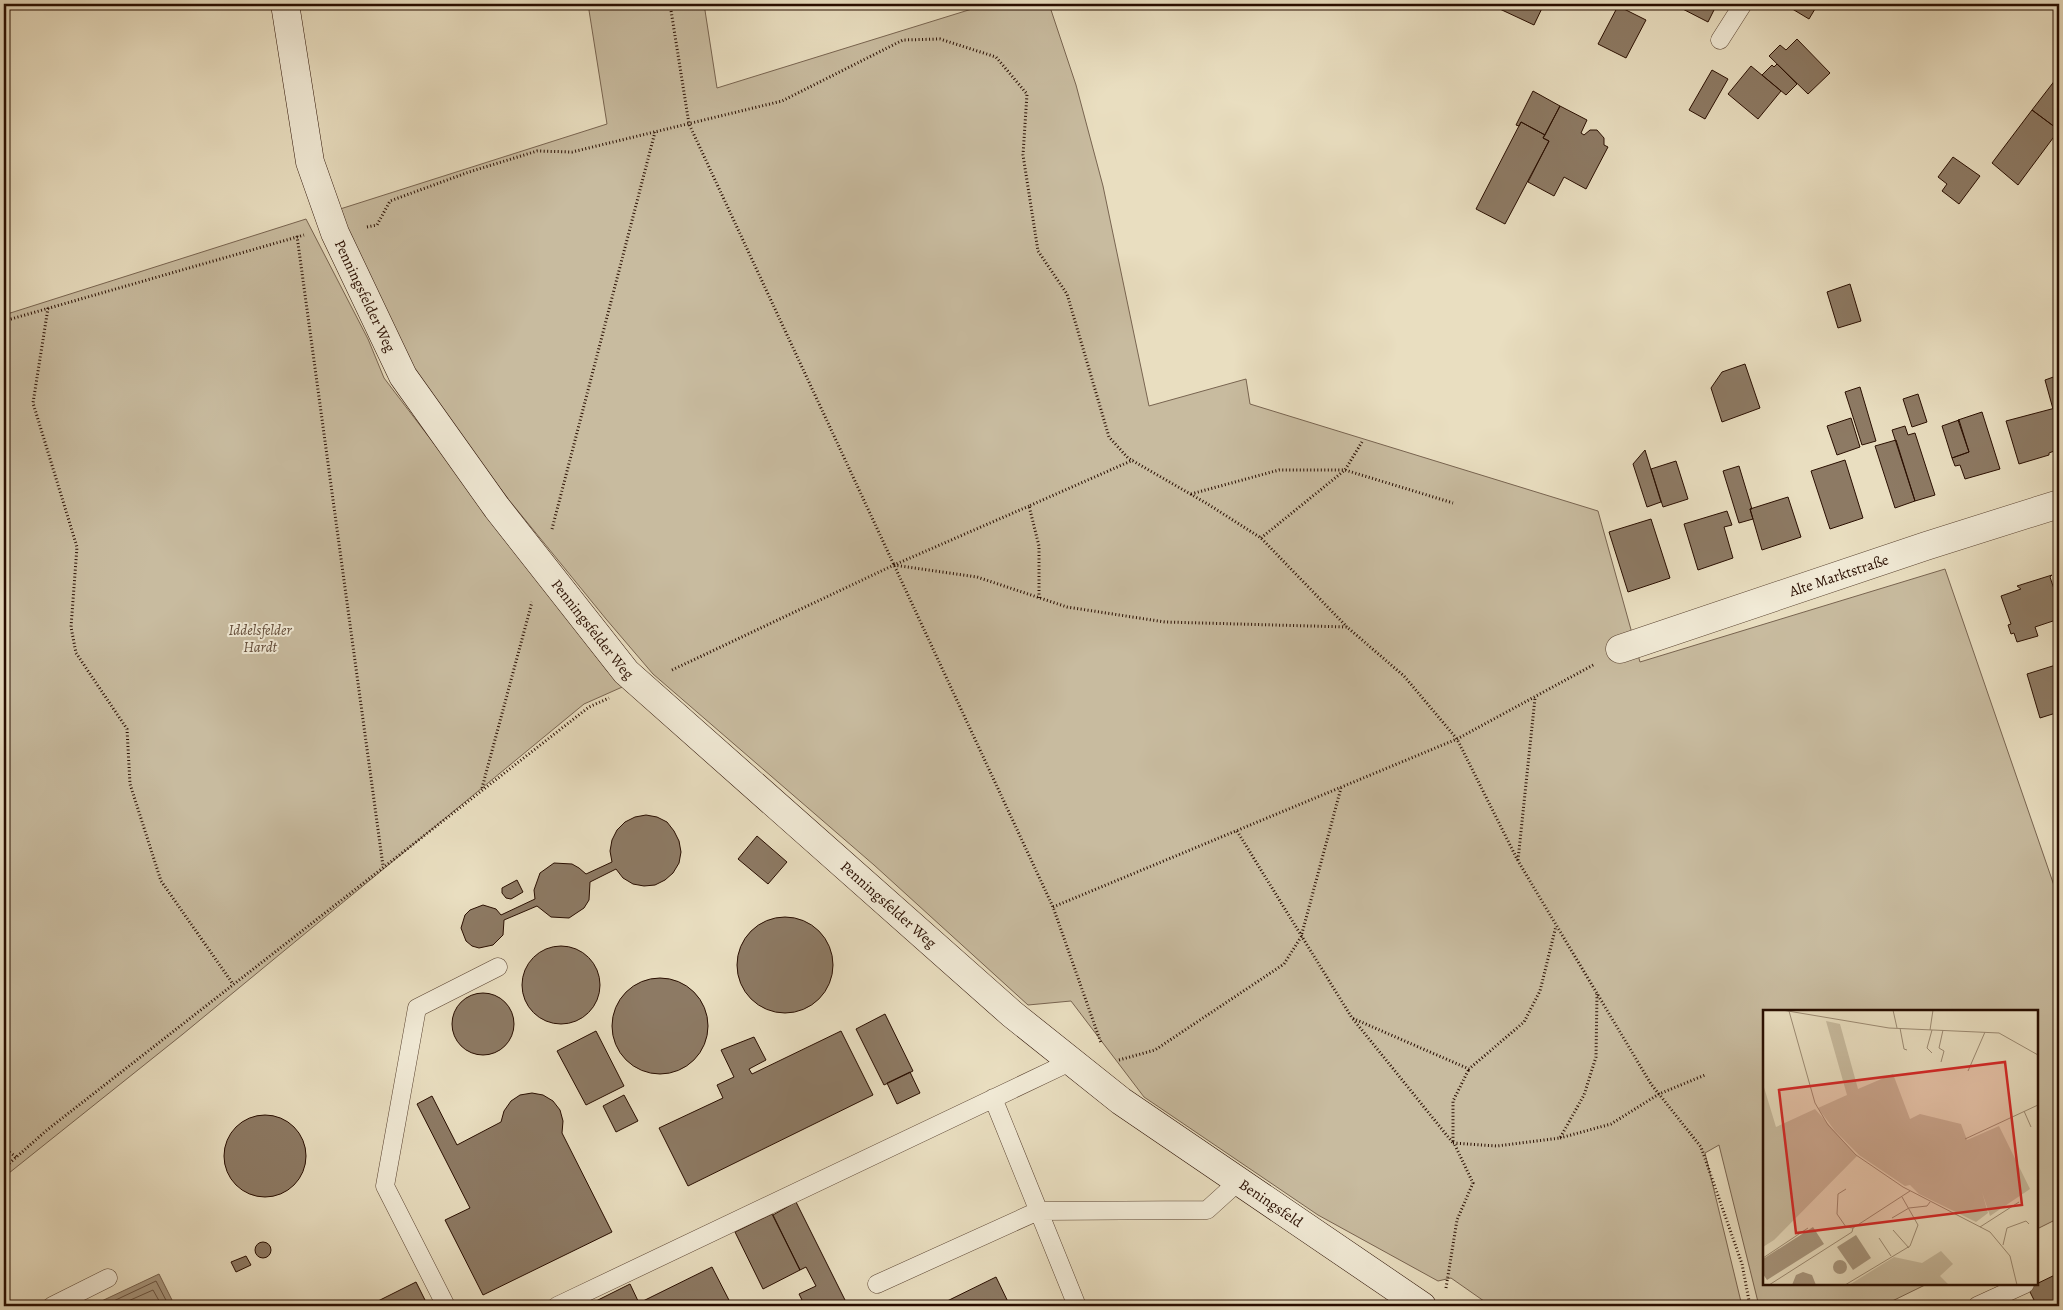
<svg xmlns="http://www.w3.org/2000/svg" width="2063" height="1310" font-family="Alegreya,serif">
  <style>
    .green { fill: #c8bb9f; stroke: #786450 }
    .water { fill: #a8977f; stroke: #75604c }
    .lines { fill: none; stroke-linecap: round; stroke-linejoin: round }
    .shore { stroke: #685240; stroke-width: 1 }
    .building { fill: #8d7a64; stroke: #290e00 }
    .lane-casing { stroke: #594230; stroke-width: 19 }
    .street-casing { stroke: #594230; stroke-width: 29 }
    .secondary-casing { stroke: #290e00; stroke-width: 29 }
    .path { stroke: #290e00; stroke-width: 3; stroke-dasharray: 1 2.5; stroke-linecap: butt }
    .lane { stroke: #f1ead6; stroke-width: 18 }
    .street { stroke: #f1ead6; stroke-width: 28 }
    .secondary { stroke: #f1ead6; stroke-width: 28 }
    .labels { text-anchor: middle; stroke-width: 4; stroke-linejoin: round; paint-order: stroke }
    .street-label { font-size: 15px; fill: #290e00; stroke: #f1ead6 }
    .park-label { font-size: 15px; font-style: italic; fill: #614b38; stroke: #f1ead6 }
    .inset-road { fill: none; stroke: #9c8b73; stroke-width: 1 }
    .view { fill: #d62828; fill-opacity: 0.15; stroke: #d62828; stroke-width: 2.5 }
    .inset-edge { fill: none; stroke: #290e00; stroke-width: 2.5 }
  </style>
  <rect width="100%" height="100%" fill="#e9dec0"/>
  <filter id="stains"><feTurbulence type="fractalNoise" baseFrequency=".004" numOctaves="4"/><feColorMatrix values="0 0 0 0 .2 0 0 0 0 .09 0 0 0 0 .02 0 0 0 .5 -.17"/></filter>
  <radialGradient id="worn" r=".72"><stop offset=".6" stop-color="#630" stop-opacity="0"/><stop offset="1" stop-color="#630" stop-opacity=".3"/></radialGradient>
  <path class="green" d="M588,4H704L717,88L988,4H1049L1076,85L1103,186L1149,406L1246,379L1250,404L1598,511L1640,662L1945,569L2059,900V1218L2037,1229V1011H1764V1284H1927L1882,1306H1759L1719,1145L1705,1153L1742,1306H1491L1451,1278L1438,1281L1318,1215L1144,1097L1071,1001L1028,1005L874,865L653,674L606,619L509,500L457,432L411,363L337,210L607,124Z
    M306,219L368,339L384,378L608,672L629,684L584,704L183,1034L4,1177V315Z"/>
  <path class="water" d="M159,1274L175,1306H91Z"/>
  <g class="lines">
    <path class="shore" d="M103,1306L156,1281L169,1306
      M117,1306L153,1290L162,1306"/>
  </g>
  <path class="building" d="M1489,4H1544L1534,25Z
    M1673,4H1717L1708,22Z
    M1784,4H1818L1809,19Z
    M1618,6L1646,20L1626,58L1598,44Z
    M1797,39L1830,73L1808,94L1769,56L1780,45L1786,50Z
    M1777,64L1797,84L1786,95L1762,75L1772,65L1774,67Z
    M1751,66L1781,91L1758,119L1728,94Z
    M1712,70L1728,79L1705,119L1689,110Z
    M2059,75V124L2056,128L2032,110Z
    M1533,91L1560,106L1545,135L1521,122L1519,126L1516,125Z
    M1560,106L1587,120L1581,133L1584,135L1590,130H1597L1604,138V145L1608,147L1586,189L1564,177L1554,196L1528,182L1549,141L1543,138Z
    M2032,110L2059,130L2018,185L1992,163Z
    M1521,122L1545,135L1543,138L1549,141L1505,224L1476,209Z
    M1953,157L1980,176L1959,204L1942,191L1947,184L1938,177Z
    M1850,284L1861,321L1838,328L1827,292Z
    M1745,364L1760,408L1722,422L1711,388L1722,372Z
    M2059,375V407L2053,409L2045,380Z
    M1860,387L1876,441L1862,445L1845,392Z
    M1918,394L1927,422L1912,427L1903,399Z
    M2059,407V449L2049,453V455L2019,464L2006,421Z
    M1982,412L2000,469L1965,479L1960,465L1955,466L1952,458L1969,452L1958,420Z
    M1851,418L1860,447L1837,455L1827,426Z
    M1959,420L1969,452L1952,458L1942,426Z
    M1905,426L1908,435L1915,433L1935,495L1915,501L1892,430Z
    M1896,440L1915,501L1895,508L1875,446Z
    M1645,450L1661,502L1647,507L1633,464Z
    M1845,460L1863,518L1830,529L1811,471Z
    M1676,461L1688,499L1663,507L1651,469Z
    M1739,466L1752,509H1750L1753,519L1739,523L1723,471Z
    M1788,497L1801,537L1762,550L1750,509Z
    M1727,511L1732,525L1724,527L1733,558L1698,570L1684,524Z
    M1651,519L1670,578L1628,592L1609,532Z
    M2052,575L2050,577L2059,604V619L2035,627L2038,636L2017,642L2014,633L2011,634L2008,625L2011,624L2001,596L2021,589L2017,586Z
    M2059,664V712L2040,718L2027,674Z
    M646,815L657,817L667,822L674,831L679,841L681,852L679,863L673,873L665,880L655,885L644,886L633,884L623,878L616,869L590,882L589,900L584,908L569,918L551,917L537,906L504,920L503,935L493,945L479,948L472,946L466,941L461,928L465,915L470,910L483,905L496,909L501,915L535,899L534,890L540,873L554,863L572,864L579,868L586,874L612,862L610,851L612,840L617,830L625,822L635,817Z
    M757,836L787,862L768,884L738,859Z
    M517,880L523,892L511,899L506,898L502,893V888Z
    M737 965a48 48 0 1 1 96 0a48 48 0 1 1-96 0Z
    M522 985a39 39 0 1 1 78 0a39 39 0 1 1-78 0Z
    M612 1026a48 48 0 1 1 96 0a48 48 0 1 1-96 0Z
    M452 1024a31 31 0 1 1 62 0a31 31 0 1 1-62 0Z
    M885,1014L913,1071L884,1085L856,1029Z
    M596,1031L624,1086L586,1105L557,1051Z
    M841,1031L873,1095L688,1186L659,1128L723,1098L717,1085L734,1077L721,1050L754,1037L766,1060L749,1069L752,1074Z
    M910,1072L920,1093L897,1104L887,1083Z
    M532,1093L543,1095L553,1101L560,1110L563,1121L562,1133L612,1232L483,1295L445,1220L470,1208L417,1104L432,1096L457,1145L501,1122L504,1111L511,1101L520,1095Z
    M624,1095L638,1121L616,1132L603,1106Z
    M224 1156a41 41 0 1 1 82 0a41 41 0 1 1-82 0Z
    M796,1202L848,1306H805L799,1294L816,1286L806,1267L800,1270L773,1215Z
    M772,1214L800,1270L763,1289L735,1232Z
    M255 1250a8 8 0 1 1 16 0a8 8 0 1 1-16 0Z
    M246,1256L251,1265L236,1272L231,1262Z
    M712,1267L732,1306H586L630,1284L639,1303Z
    M2059,1273V1306H2037L2028,1288Z
    M996,1277L1010,1306H937Z
    M416,1282L428,1306H368Z"/>
  <g class="lines">
    <g class="lane-casing">
      <path id="lane" d="M1720,40L1743,4
        M993,1098L1077,1306
        M877,1284L1038,1211L1207,1210L1239,1181
        M52,1306L108,1278
        M446,1306L385,1186L417,1008L498,967
        M557,1306L1072,1061
        M1977,1306L2025,1284"/>
    </g>
    <g class="street-casing">
      <g id="street">
        <path id="s1" d="M1620,649L1926,546L2059,504"/>
      </g>
    </g>
    <g class="secondary-casing">
      <g id="secondary">
        <path id="s2" d="M285,4L310,162L335,233L403,376L497,508L626,672L1012,1014L1121,1101L1422,1306"/>
      </g>
    </g>
    <path class="path" d="M670,4L689,124L1053,907L1101,1043
      M367,227L377,225L390,201L469,172L537,151L572,152L782,101L903,40L940,39L996,57L1027,94L1023,155L1038,251L1067,294L1109,437L1128,458L1206,503L1261,538L1347,627
      M297,236L383,866
      M48,308L33,403L77,547L71,627L76,653L127,729L130,784L161,881L233,984
      M4,321L304,235
      M1191,494L1279,470H1345L1453,503
      M552,529L655,132
      M1261,538L1345,470L1362,442
      M894,565L977,577L1067,607L1165,622L1347,627L1404,676L1457,739L1518,861L1651,1084L1701,1147L1742,1264L1750,1306
      M1039,598V546L1029,506L1133,460
      M672,670L894,565L1029,506
      M482,788L532,602
      M1237,831L1352,1018L1469,1069L1524,1022L1540,991L1556,926
      M1518,860L1535,698
      M1053,907L1457,739L1595,664
      M1353,1019L1453,1143V1101L1469,1069
      M1119,1060L1155,1050L1284,964L1301,937L1341,788
      M1560,1138L1611,1124L1659,1094L1705,1075
      M1453,1143L1497,1146L1560,1138L1584,1095L1596,1057L1597,994
      M4,1148L16,1157
      M4,1168L47,1130L589,707L609,698
      M1446,1288L1457,1220L1473,1183L1454,1143"/>
    <use href="#lane" class="lane"/>
    <use href="#street" class="street"/>
    <use href="#secondary" class="secondary"/>
  </g>
  <g class="labels">
    <g class="street-label">
      <text dy="5" stroke="none"><textPath href="#s2" startOffset="305">Penningsfelder Weg</textPath></text>
      <text dy="5" stroke="none"><textPath href="#s1" startOffset="231">Alte Marktstraße</textPath></text>
      <text dy="5" stroke="none"><textPath href="#s2" startOffset="710">Penningsfelder Weg</textPath></text>
      <text dy="5" stroke="none"><textPath href="#s2" startOffset="1115">Penningsfelder Weg</textPath></text>
      <text dy="5" stroke="none"><textPath href="#s2" startOffset="1601">Beningsfeld</textPath></text>
    </g>
    <g class="park-label">
      <text x="260" y="635">Iddelsfelder<tspan x="260" dy="17">Hardt</tspan></text>
    </g>
  </g>
  <g transform="translate(1763 1010)">
    <rect width="275" height="275" fill="#e9dec0"/>
    <path d="M63,11L77,14L95,79L130,64L147,109L157,104L198,114L204,130L236,116L267,179L227,206L219,182L225,203L213,212L156,184L147,175L142,176L96,145L72,121L55,98L84,85ZM0,74L13,117L52,99L94,146L11,230L0,237ZM178,241L190,254L177,266L186,275H86L131,247L159,253Z" fill="#c8bb9f"/>
    <path d="M50,217L61,234L4,270L0,264V249ZM93,225L108,248L90,260L74,237ZM70 257a7 7 0 1 1 14 0a7 7 0 1 1-14 0ZM40,262L49,265L53,275H29L33,265Z" fill="#a8977f"/>
    <path class="inset-road" d="M19,0L126,18L236,23L275,45M130,0L134,18M26,1L52,93L65,115L93,145L140,177L227,222L247,246L254,275M137,18L141,39L144,40M167,20L170,0M169,20L164,38L169,43M178,52L181,41L176,38L180,20M205,61L222,22M261,101L268,117M202,129L275,95M83,179L75,184L74,204L83,217L90,218L147,181M129,208L146,198L164,196L167,192M217,217L256,192M130,220L146,238M116,228L128,246M240,235L244,218L263,211L266,214M0,248L45,218M6,275L89,222L90,218M82,275L147,236L155,215L139,187"/>
    <path class="view" d="M242,52L259,195L33,223L16,80Z"/>
    <rect width="275" height="275" class="inset-edge"/>
  </g>
  <rect width="2063" height="1310" fill="none" stroke="#e9dec0" stroke-width="20"/>
  <rect x="5" y="5" width="2053" height="1300" fill="none" stroke="#290e00" stroke-width="2.5"/>
  <rect x="10" y="10" width="2043" height="1290" fill="none" stroke="#290e00"/>
  <rect width="100%" height="100%" filter="url(#stains)"/>
  <rect width="100%" height="100%" fill="url(#worn)"/>
</svg>
